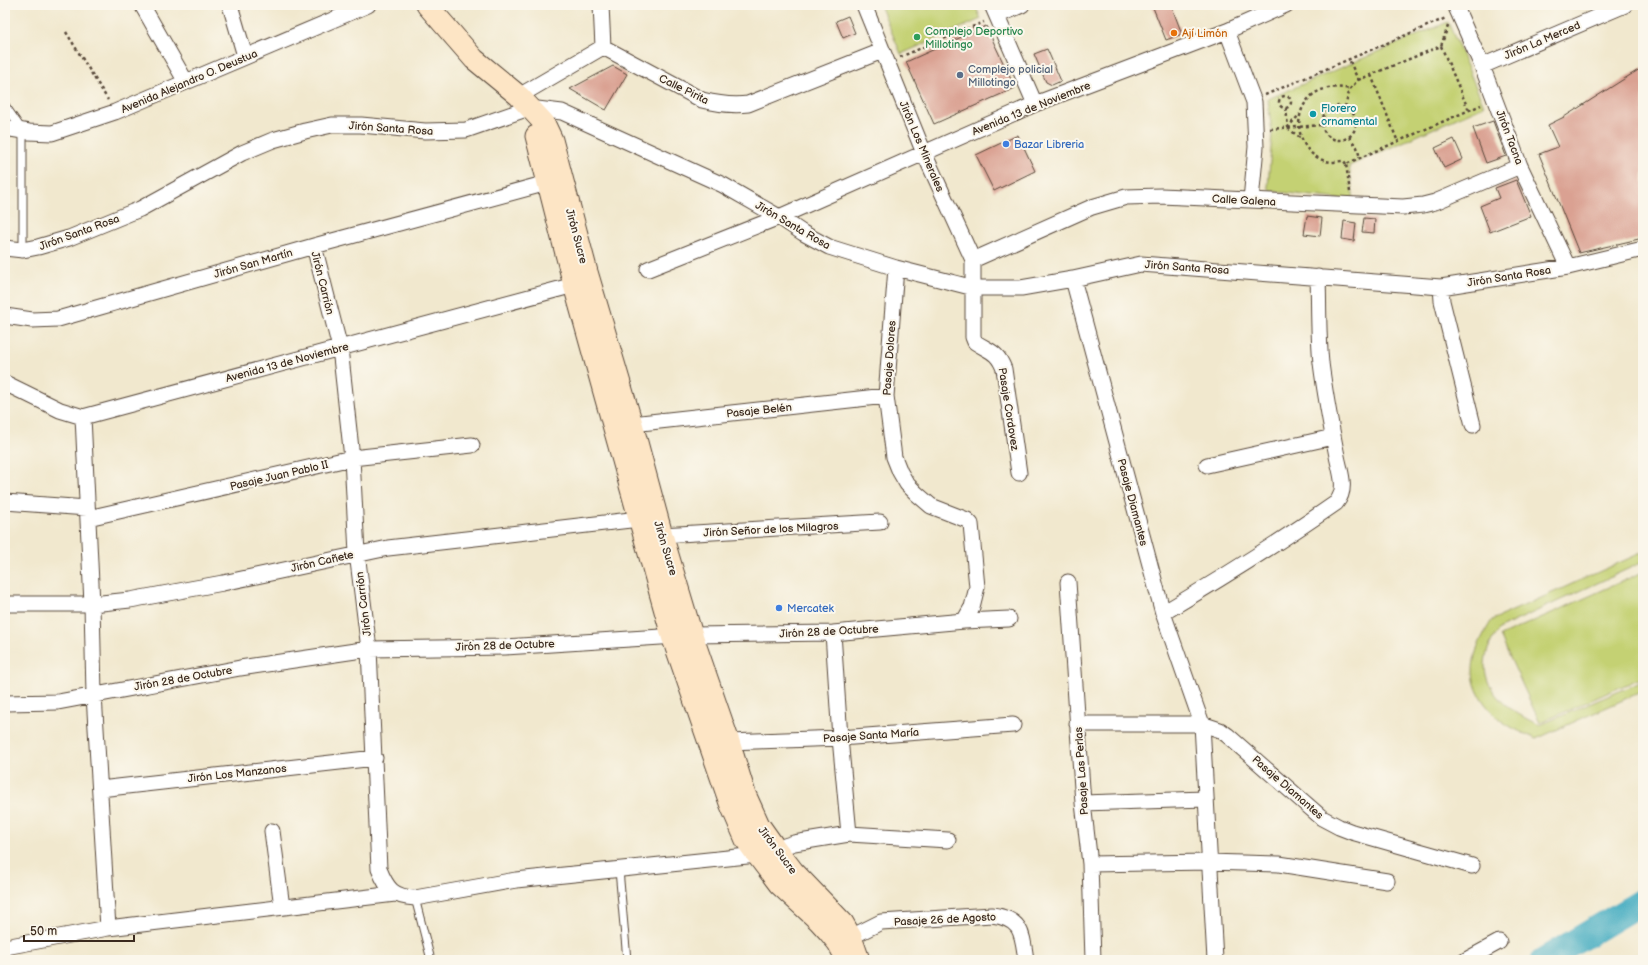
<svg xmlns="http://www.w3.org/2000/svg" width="1648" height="965" font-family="'Balsamiq Sans',sans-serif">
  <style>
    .green { fill: #c4d173; stroke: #807e48 }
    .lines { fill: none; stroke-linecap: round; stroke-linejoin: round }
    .river { stroke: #40aac0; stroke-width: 26 }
    .building { fill: #daa192 }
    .lane-casing { stroke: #564638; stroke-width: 9 }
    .street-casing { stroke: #564638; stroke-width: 17 }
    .secondary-casing { stroke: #564638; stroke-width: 23 }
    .path { stroke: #564638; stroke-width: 2.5; stroke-dasharray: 3 3; stroke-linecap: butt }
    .lane { stroke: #fff; stroke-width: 7 }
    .street { stroke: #fff; stroke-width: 15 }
    .secondary { stroke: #fde5c5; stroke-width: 21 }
    .food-dot { fill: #e8710a; stroke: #fbf7ec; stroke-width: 1.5 }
    .leisure-dot { fill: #2e9e5b; stroke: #fbf7ec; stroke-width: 1.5 }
    .service-dot { fill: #5c6f8a; stroke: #fbf7ec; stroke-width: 1.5 }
    .culture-dot { fill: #0f9aa8; stroke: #fbf7ec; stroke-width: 1.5 }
    .shop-dot { fill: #3f7fe0; stroke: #fbf7ec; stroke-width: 1.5 }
    .labels { text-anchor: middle; stroke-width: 4; stroke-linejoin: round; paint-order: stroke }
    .leisure-label { font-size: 11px; fill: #27864d; stroke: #fbf7ec; text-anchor: start }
    .food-label { font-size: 11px; fill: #c56008; stroke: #fbf7ec; text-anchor: start }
    .street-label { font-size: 11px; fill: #3b2a1e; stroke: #fbf7ec }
    .service-label { font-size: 11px; fill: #4e5e75; stroke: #fbf7ec; text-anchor: start }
    .culture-label { font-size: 11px; fill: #0d838f; stroke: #fbf7ec; text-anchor: start }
    .shop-label { font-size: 11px; fill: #366cbe; stroke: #fbf7ec; text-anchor: start }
  </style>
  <rect width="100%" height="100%" fill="#fbf7ec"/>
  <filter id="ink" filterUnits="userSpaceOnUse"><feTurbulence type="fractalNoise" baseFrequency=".025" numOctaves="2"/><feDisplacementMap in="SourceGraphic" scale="8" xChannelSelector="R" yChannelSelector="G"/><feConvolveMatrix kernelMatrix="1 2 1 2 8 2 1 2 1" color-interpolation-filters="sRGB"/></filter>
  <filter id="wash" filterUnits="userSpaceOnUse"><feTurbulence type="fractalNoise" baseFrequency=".012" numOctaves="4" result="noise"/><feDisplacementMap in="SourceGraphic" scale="16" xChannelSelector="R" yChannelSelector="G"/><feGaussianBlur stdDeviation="0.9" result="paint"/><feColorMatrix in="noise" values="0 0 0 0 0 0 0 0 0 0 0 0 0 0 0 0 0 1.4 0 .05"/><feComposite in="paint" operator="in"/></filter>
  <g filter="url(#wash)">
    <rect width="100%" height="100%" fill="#f1e8ce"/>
    <path class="green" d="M880,5H975L981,19L901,54Z
      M1448,22L1484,106L1349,166L1354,201L1271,191L1268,187L1272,134L1268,99Z
      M1643,552V562L1500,628C1465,674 1497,707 1540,725L1643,681V691L1536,739C1526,734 1515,730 1506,724C1498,719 1492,712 1486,705C1463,675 1474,649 1492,620Z
      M1643,572V677L1540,723L1500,636Z"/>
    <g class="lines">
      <path class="river" d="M1544,960L1643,901"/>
    </g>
    <g id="blocks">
      <path class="building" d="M1152,5H1171L1182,34L1166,40Z
        M848,16L855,33L843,38L836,21Z
        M986,26L1015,88L934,124L906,62Z
        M1047,49L1061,81L1052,85L1046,82L1034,54Z
        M613,66L627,74L606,110L570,89Z
        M1643,67V238L1579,253L1539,154L1558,147L1548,125L1564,117Z
        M1493,121L1506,156L1486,163L1473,128Z
        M1018,135L1035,171L994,191L976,155Z
        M1454,139L1463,159L1444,168L1435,148Z
        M1516,180L1531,216L1490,232L1480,206L1499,198L1495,188Z
        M1307,216L1322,218L1320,236L1304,234Z
        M1364,218L1375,219L1374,233L1362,232Z
        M1344,221L1356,223L1354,241L1342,239Z"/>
    </g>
  </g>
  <g filter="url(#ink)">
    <use href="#blocks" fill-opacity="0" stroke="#564638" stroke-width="1"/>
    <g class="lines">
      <g class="lane-casing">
        <path id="lane" d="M5,105L23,131V250
          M619,870L627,960
          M415,898L431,960"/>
      </g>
      <g class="street-casing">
        <path id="street" d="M142,5L186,82
          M230,5L245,56
          M601,5L603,47
          M864,5L924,153L973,260V337L975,342C990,352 997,351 1004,369L1019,473
          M992,5L1035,104
          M1455,5L1482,66L1520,166L1568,267
          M997,16L1022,5
          M1227,31L1254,102L1256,147L1251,200
          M1482,66L1625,5
          M519,96L603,47L702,100C718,104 732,106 748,104L882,51
          M5,128L29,132L52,133L115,112L368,5
          M314,246L340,348L352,458L357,553L369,649L379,869C387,889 393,897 415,898L516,880L757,855L794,843L849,834L948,840
          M5,248L23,250L38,247L69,238L140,209L242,153L273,140L305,131L332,125H361L425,131L466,130L529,108L562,112L723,185L779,217L803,233L829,247L896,268L974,288H1021L1073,279L1141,264L1441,287L1568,267L1643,249
          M973,260L1092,207L1126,197L1161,196L1403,207L1423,205L1435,202L1520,166
          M896,268L886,396L894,457L900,472L907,484L917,494L931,506L967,520L971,524L977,587L972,607L964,621
          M648,269L779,217L1035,104L1227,31L1286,5
          M1073,279L1163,613L1202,724L1215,960
          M1441,287L1442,301L1473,425
          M5,316L32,320L58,319L314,246L547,183
          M5,383L60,410L83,417L574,285
          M83,417L92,604L94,695L108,928L395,894
          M632,424L886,396
          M1207,465L1333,437
          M5,502L87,508
          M88,518L352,458L472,445
          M662,535L880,522
          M1068,582L1083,803L1090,864L1093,960
          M5,604H92L130,600L223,583L388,548L639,519
          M1163,613C1222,578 1280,542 1336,503C1348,489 1340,472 1337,456C1331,426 1325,394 1321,363C1318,334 1319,305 1318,277
          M833,633L840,738L849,834
          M5,703L58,702L240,668L369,649L505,647L692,635L833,633L964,621L1009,619
          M1077,724H1202L1220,730L1227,735L1322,818L1339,827L1352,832L1472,866
          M729,742L840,738L1013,725
          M100,789L375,758
          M1083,803L1205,799
          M272,831L282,907
          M1090,864L1208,862L1279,864L1387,881
          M843,941L881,922L992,915C1023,919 1022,934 1026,960
          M5,947L108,928
          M1466,960L1499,942"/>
      </g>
      <g class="secondary-casing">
        <path id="secondary" d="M427,5L474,59L519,96L544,123L552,140L587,272L632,424L662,535L692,635L729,742L745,794L759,825L776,849L793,871L843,923L851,937L859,960
          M536,136L574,285L672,636L730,803L746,840L757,855L779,884L818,920L829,932L838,943L847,960"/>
      </g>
      <path class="path" d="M66,32L108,100
        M1441,46L1469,111
        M900,57L984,22
        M1371,75L1398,142
        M1358,80L1441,46L1448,26
        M1265,95L1446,18
        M1279 102a6 6 0 1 1 12 0a6 6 0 1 1-12 0Z
        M1322 123a17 17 0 1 1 34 0a17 17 0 1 1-34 0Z
        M1345,107L1350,89L1358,80L1349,59
        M1286,108L1288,127L1300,114
        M1288,128L1301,139
        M1270,129L1322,125
        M1349,137L1357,147L1360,158
        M1346,164L1344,161C1340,161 1335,162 1331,162C1284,156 1288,75 1350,89
        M1350,192L1346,164L1481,105"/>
      <use href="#lane" class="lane"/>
      <use href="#street" class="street"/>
      <use href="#secondary" class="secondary"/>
    </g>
  </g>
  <circle class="food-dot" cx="1174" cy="33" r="4"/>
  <circle class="leisure-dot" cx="917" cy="37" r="4"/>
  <circle class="service-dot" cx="960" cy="75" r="4"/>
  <circle class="culture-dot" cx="1313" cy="114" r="4"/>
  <g class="shop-dot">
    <circle cx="1006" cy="144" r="4"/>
    <circle cx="779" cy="608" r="4"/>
  </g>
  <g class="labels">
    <g class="leisure-label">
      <text x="925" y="35">Complejo Deportivo<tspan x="925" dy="13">Millotingo</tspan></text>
    </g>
    <g class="food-label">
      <text x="1182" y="37">Ají Limón</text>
    </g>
    <g class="street-label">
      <text transform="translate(1542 40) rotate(-23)" y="4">Jirón La Merced</text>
      <text transform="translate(189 81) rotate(-23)" y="4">Avenida Alejandro O. Deustua</text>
      <text transform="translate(684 89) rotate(26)" y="4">Calle Pirita</text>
      <text transform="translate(1031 108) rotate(-22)" y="4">Avenida 13 de Noviembre</text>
      <text transform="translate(391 128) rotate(4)" y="4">Jirón Santa Rosa</text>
      <text transform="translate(1510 137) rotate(69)" y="4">Jirón Tacna</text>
      <text transform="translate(922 146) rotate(67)" y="4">Jirón Los Minerales</text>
      <text transform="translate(1244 200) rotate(3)" y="4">Calle Galena</text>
      <text transform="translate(793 225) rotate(30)" y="4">Jirón Santa Rosa</text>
      <text transform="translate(79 232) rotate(-20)" y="4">Jirón Santa Rosa</text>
      <text transform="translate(577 236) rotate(75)" y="4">Jirón Sucre</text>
      <text transform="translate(253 263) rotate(-16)" y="4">Jirón San Martín</text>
      <text transform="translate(1187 267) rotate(4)" y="4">Jirón Santa Rosa</text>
      <text transform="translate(1509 276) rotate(-9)" y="4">Jirón Santa Rosa</text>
      <text transform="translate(323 283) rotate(76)" y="4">Jirón Carrión</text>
      <text transform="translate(889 358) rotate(-86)" y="4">Pasaje Dolores</text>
      <text transform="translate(287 362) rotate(-15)" y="4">Avenida 13 de Noviembre</text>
      <text transform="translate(1009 409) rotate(81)" y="4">Pasaje Cordovez</text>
      <text transform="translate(759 410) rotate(-6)" y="4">Pasaje Belén</text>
      <text transform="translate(279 475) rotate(-13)" y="4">Pasaje Juan Pablo II</text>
      <text transform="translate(1133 502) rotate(75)" y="4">Pasaje Diamantes</text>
      <text transform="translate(771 529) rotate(-3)" y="4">Jirón Señor de los Milagros</text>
      <text transform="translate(666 548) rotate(73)" y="4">Jirón Sucre</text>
      <text transform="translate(322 561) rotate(-13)" y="4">Jirón Cañete</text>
      <text transform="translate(363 604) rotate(-97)" y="4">Jirón Carrión</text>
      <text transform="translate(829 631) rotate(-3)" y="4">Jirón 28 de Octubre</text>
      <text transform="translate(505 645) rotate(-2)" y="4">Jirón 28 de Octubre</text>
      <text transform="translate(183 678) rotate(-10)" y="4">Jirón 28 de Octubre</text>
      <text transform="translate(871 735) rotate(-4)" y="4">Pasaje Santa María</text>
      <text transform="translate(1081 771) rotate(-94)" y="4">Pasaje Las Perlas</text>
      <text transform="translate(237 773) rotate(-6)" y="4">Jirón Los Manzanos</text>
      <text transform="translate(1288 787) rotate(41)" y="4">Pasaje Diamantes</text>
      <text transform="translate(778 850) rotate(53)" y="4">Jirón Sucre</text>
      <text transform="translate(945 919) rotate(-3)" y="4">Pasaje 26 de Agosto</text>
    </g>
    <g class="service-label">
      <text x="968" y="73">Complejo policial<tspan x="968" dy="13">Millotingo</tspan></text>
    </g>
    <g class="culture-label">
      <text x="1321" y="112">Florero<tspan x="1321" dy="13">ornamental</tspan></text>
    </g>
    <g class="shop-label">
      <text x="1014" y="148">Bazar Libreria</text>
      <text x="787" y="612">Mercatek</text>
    </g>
  </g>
  <rect width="1648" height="965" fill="none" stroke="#fbf7ec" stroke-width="20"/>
  <path d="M24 935v6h110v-6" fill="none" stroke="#3b2a1e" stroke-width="2"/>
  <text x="30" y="935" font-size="12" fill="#3b2a1e" stroke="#fbf7ec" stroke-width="3" paint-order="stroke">50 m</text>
</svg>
